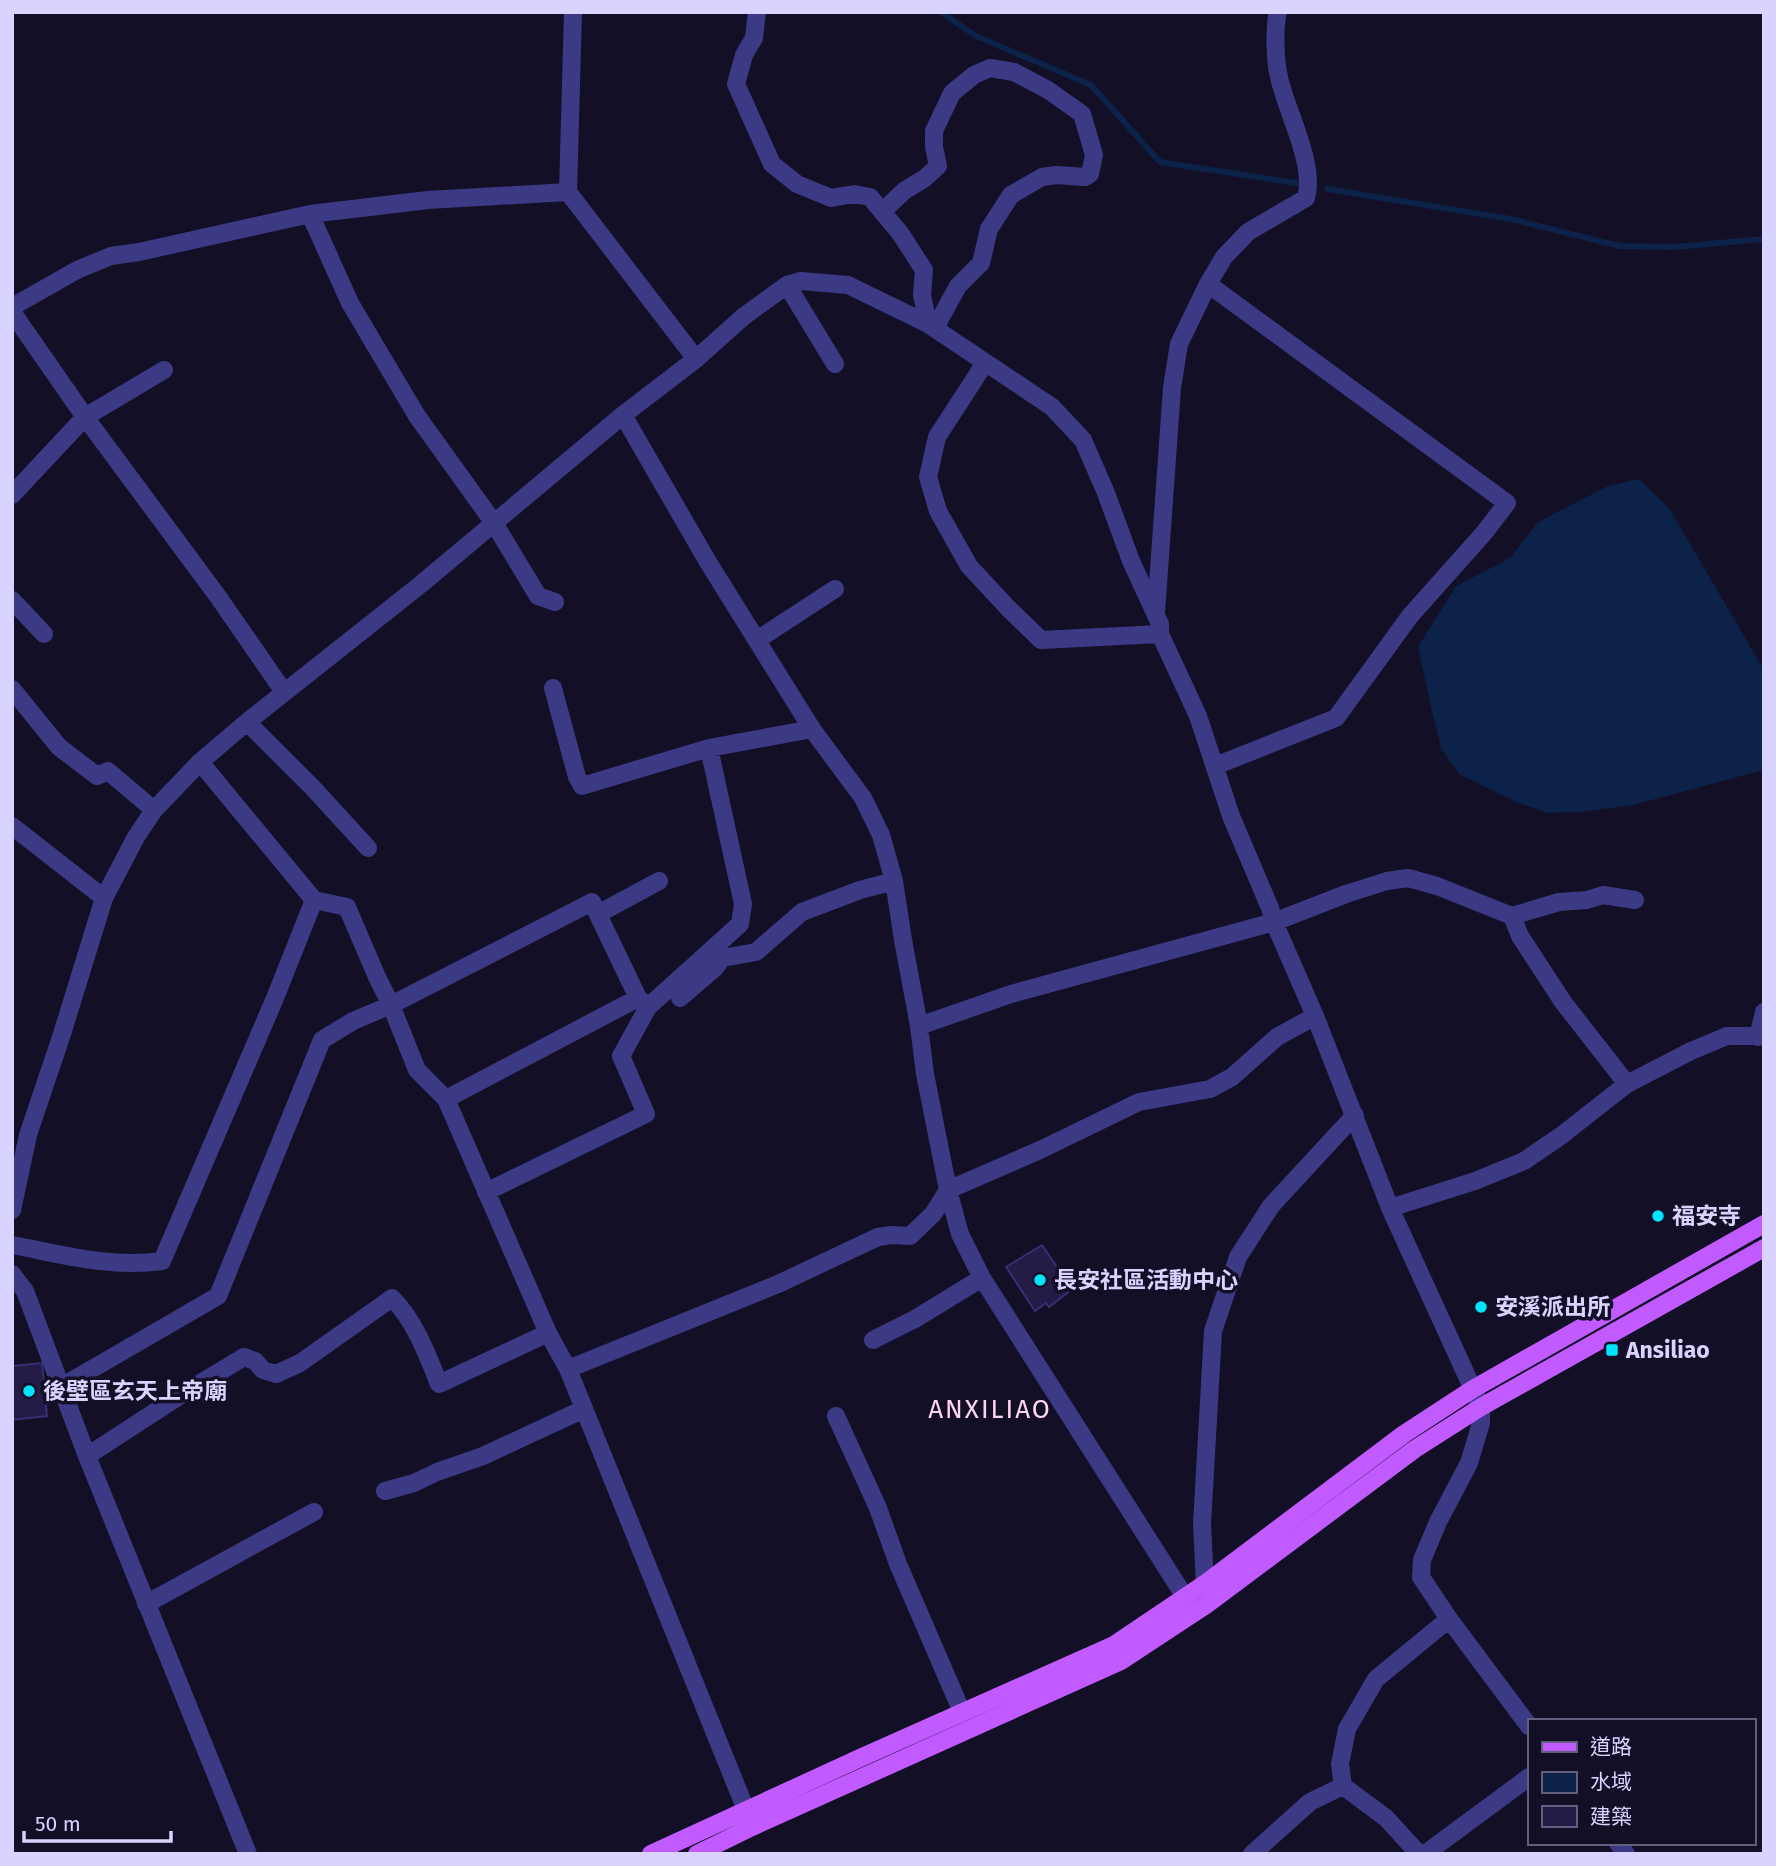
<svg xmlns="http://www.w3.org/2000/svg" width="1776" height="1866" font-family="'Fira Sans','Noto Sans TC',sans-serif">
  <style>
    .water { fill: #0c2248 }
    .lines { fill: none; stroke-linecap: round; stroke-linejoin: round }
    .stream { stroke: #0c2248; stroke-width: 6 }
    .building { fill: #241b47; stroke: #3b2d73; stroke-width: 2 }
    .minor { stroke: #3d3a85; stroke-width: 18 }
    .major { stroke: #c25bff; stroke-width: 18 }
    .poi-dot { fill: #00e5ff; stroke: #130f26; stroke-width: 2.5 }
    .labels { text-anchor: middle; stroke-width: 7; stroke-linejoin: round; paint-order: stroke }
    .poi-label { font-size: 23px; font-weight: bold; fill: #d9d4ff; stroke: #130f26; text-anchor: start }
    .quarter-label { font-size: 26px; letter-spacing: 2px; fill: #ffd6f0; stroke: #130f26 }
  </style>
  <rect width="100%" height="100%" fill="#130f26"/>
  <path class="water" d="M1639,479L1669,508L1764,670V770L1633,805L1582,812L1548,813L1516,802L1459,774L1441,748L1432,712L1418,647L1456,586L1510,558L1538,522L1608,486Z"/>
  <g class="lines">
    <path class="stream" d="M941,12L976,36L1091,85L1160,162L1303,184
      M1327,189L1511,219L1620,246L1674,247L1764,239"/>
  </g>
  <path class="building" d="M1042,1245L1067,1282L1070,1277L1076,1286L1049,1307L1046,1303L1035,1311L1006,1267Z
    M42,1363L47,1416L12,1420V1366Z"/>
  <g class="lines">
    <path class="minor" d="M757,12L754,38L744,55L736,84L772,164L797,184L831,198L854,194L870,197L900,233L924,270L922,295L928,324
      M568,192L573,12
      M882,212L904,191L925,178L938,166L934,147V131L952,93L974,75L990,68L1014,72L1048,90L1082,114L1094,155L1090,174L1085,177L1056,175L1042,177L1011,195L989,229L981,263L958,286L935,328
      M310,214L350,303L417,416L494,523L538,596L555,602
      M1208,284L1507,503L1484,533L1410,616L1336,718L1215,766
      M787,285L835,364
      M12,307L77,270L111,256L139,252L310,214L428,200L568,192L696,359
      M12,312L85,417L219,598L284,692
      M985,363L937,437L928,477L938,511L969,566L1008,608L1041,640L1160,634
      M623,415L708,562L812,729L863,798L881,835L894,881L903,940L919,1026L925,1074L948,1190L960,1234L982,1278L1185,1597L1206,1605L1202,1524L1213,1331L1238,1257L1271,1206L1355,1115
      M12,495L85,417L164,370
      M12,600L44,634
      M1156,612L1172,388L1179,344L1208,284L1224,257L1248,232L1306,198C1316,164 1286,111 1279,77C1275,62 1274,27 1278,12
      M757,640L835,589
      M553,688L577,777L582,786L709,748L812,729
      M12,689L59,747L97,776L108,771L154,810
      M247,722L313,788L368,848
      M200,762L314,900L347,907L377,977L391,1005L417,1070L446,1099L548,1333L568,1369L746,1810
      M12,826L104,898
      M598,914L659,881
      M1512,916L1559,902L1587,900L1603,895L1635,900
      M638,998L648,1007L740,924L743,904L709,748
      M680,998L715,968L722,958L756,952L802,912L860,890L894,881
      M919,1026L1011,994L1274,922L1346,894L1387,881L1408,878L1437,886L1512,916L1520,936L1563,1002L1627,1084
      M1758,1037L1764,1012
      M486,1192L646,1114L621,1056L648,1007
      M1390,1208L1475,1181L1524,1161L1562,1135L1627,1084L1691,1051L1727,1036H1764
      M12,1210L28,1135L62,1034L104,898L136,837L154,810L200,762L247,722L420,585L623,415L696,359L743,317L787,285L801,281L848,285L928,324L1052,407L1083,440L1106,493L1131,561L1160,624V634L1198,716L1231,816L1270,908L1274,922L1315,1016L1390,1208L1481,1407V1423L1469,1463L1438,1522L1422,1560L1421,1577L1449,1619L1529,1726
      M12,1245C65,1255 109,1268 162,1261L275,998L314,900
      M12,1274L25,1291L87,1456L248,1854
      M873,1340L915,1319L982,1278
      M568,1369L778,1284L878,1237L891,1235L910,1236L933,1214L948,1190L1040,1150L1139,1102L1210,1089L1232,1077L1277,1037L1315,1016
      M61,1387L218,1296L322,1040L353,1021L391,1005L592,902L638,998L446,1099
      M836,1416L878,1508L898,1564L962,1712
      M87,1456L184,1393L244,1357L255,1361L263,1370L276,1374L300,1363L392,1298C415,1321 427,1354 439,1384L548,1333
      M385,1491L414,1483L437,1472L483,1456L584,1409
      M146,1604L314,1512
      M1343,1786L1386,1818L1419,1854
      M1618,1843L1626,1854
      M1252,1854L1310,1802L1343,1786L1340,1764L1347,1729L1376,1679L1449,1619
      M1425,1854L1529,1777"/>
    <path class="major" d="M651,1854L860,1758L1114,1645L1206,1583L1404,1434L1473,1389L1764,1224
      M697,1854L752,1827L1121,1661L1206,1605L1415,1449L1481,1407L1764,1248"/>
  </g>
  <g class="poi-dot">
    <circle cx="1658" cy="1216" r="7"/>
    <circle cx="1040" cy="1280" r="7"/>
    <circle cx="1481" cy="1307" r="7"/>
    <rect x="1605" y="1343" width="14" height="14" rx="3.5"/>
    <circle cx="29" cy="1391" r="7"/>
  </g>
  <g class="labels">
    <g class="poi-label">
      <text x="1672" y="1224">福安寺</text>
      <text x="1054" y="1288">長安社區活動中心</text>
      <text x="1495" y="1315">安溪派出所</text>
      <text x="1626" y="1358">Ansiliao</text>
      <text x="43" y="1399">後壁區玄天上帝廟</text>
    </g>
    <g class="quarter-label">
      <text x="990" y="1418">ANXILIAO</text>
    </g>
  </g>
  <rect width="1776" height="1866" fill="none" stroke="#d9d4ff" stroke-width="28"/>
  <rect x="1528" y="1719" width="228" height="126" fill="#130f26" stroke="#625e7d" stroke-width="2"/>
  <rect x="1542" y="1742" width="35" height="10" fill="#c25bff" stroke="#625e7d" stroke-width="2"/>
  <text x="1590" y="1754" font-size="21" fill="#d9d4ff">道路</text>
  <rect x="1542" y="1772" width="35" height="21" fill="#0c2248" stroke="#625e7d" stroke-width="2"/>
  <text x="1590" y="1789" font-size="21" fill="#d9d4ff">水域</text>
  <rect x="1542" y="1806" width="35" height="21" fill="#241b47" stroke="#625e7d" stroke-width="2"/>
  <text x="1590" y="1824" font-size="21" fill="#d9d4ff">建築</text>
  <path d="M24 1831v10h147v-10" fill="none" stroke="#d9d4ff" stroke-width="3.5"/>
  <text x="35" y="1831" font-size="21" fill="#d9d4ff" stroke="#130f26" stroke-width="5" paint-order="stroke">50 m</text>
</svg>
